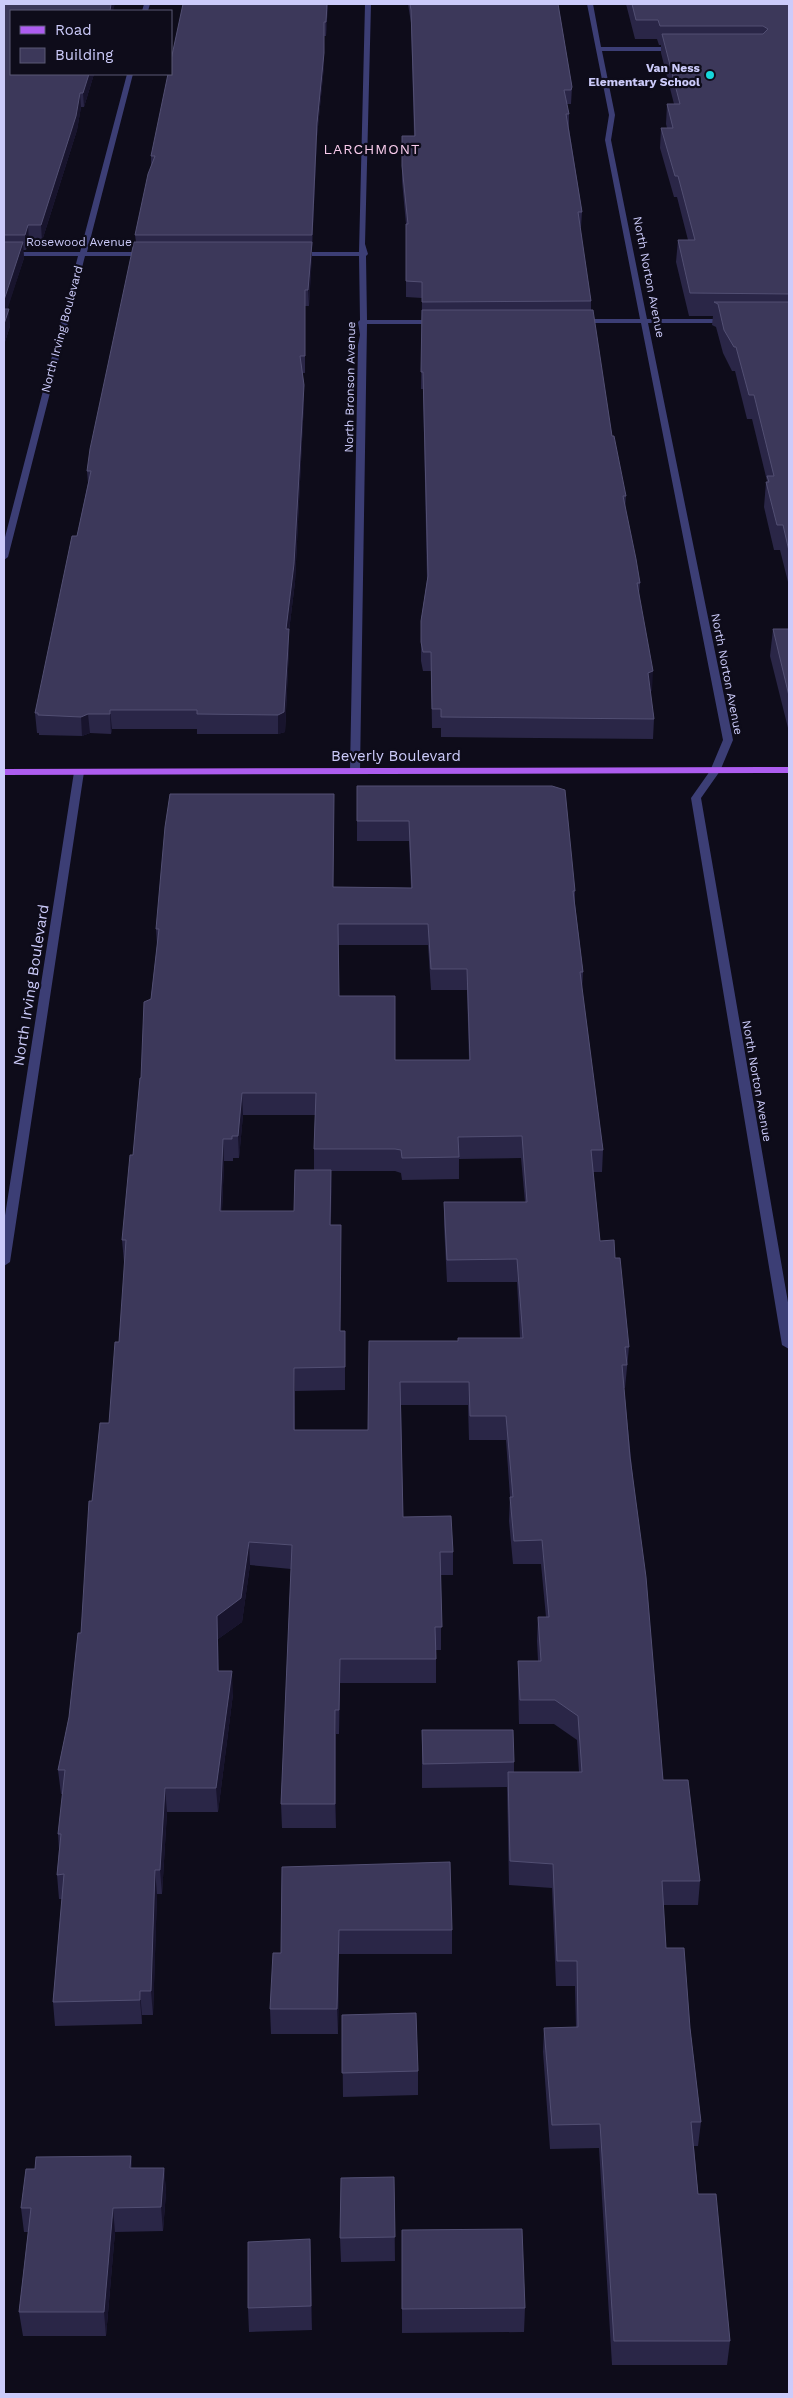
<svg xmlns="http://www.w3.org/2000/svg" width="793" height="2398" font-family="'Work Sans',sans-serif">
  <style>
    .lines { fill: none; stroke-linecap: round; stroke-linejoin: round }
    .minor { fill: #3c3e75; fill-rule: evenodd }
    .major { fill: #ad5def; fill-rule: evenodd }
    .wall { fill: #2a2647; fill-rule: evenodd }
    .shaded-wall { fill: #18142d }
    .building { fill: #3c385a; stroke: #524f73; fill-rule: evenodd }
    .poi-dot { fill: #16d6db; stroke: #0e0c1a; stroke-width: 2 }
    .labels { text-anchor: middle; stroke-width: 4.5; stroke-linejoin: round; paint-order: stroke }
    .far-poi-label { font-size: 12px; font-weight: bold; fill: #cccbfa; stroke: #0e0c1a; text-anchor: end }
    .far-street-label { font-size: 12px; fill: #cccbfa; stroke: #0e0c1a }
    .far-neighbourhood-label { font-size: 14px; letter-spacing: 1px; fill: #facded; stroke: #0e0c1a }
    .street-label { font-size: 15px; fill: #cccbfa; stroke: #0e0c1a }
  </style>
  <rect width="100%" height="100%" fill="#0e0c1a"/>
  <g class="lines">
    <path class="minor" d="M144,4H150L148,11H142Z
      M365,4H371L365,244L368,254L366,256L367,320H437L441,322L437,324H367L360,771L355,774L350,771L358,345L360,335L358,322L360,320L359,256H296L292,254L296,252H359Z
      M587,4H593L601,47H677L680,49L677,51H602L615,115L611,140L647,319H729L733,321L729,323H648L733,740L720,771L701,798L789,1308V1349L782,1345L691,798L710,771L723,740L641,323H579L575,321L579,319H640L605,140L609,115Z
      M127,74H133L87,252H149L153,254L149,256H85L8,557L4,560V541L78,256H4V252H80Z
      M79,769L84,772L10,1262L4,1266V1222L74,772Z"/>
    <path class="major" d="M789,767V773L4,775V769Z"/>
  </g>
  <path class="wall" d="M4,4L11,11L94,74L84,107H81L77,130L42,241H29L26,250H23L24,258L7,309L10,326L4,345Z
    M328,4L326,36H324V66L317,137L312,250L309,306H305V373H302L304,385V402L295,582L289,631V648L285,732L278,734H197V729H112L111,734L90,733L82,736L39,735V733H37L35,713L77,536L88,483L87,471L136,242L135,235L151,167V156Z
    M408,4H558L572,87L571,104H567L569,114V128L582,212L581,227H580L591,301V310L612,436L626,496L625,509L640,583L639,594L652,691H650L654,719L653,739L441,737V728H432L431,671H423L421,661V621L427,580L423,389H421L422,298L406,297V224L402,181V136H414L411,23Z
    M626,4H789V586L780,550H774L764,507L766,482H767V481L752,419H747L735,371H732L723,353L716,327L712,325L713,316H689L676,262L678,240H688L677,197H674L660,148L661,128H667L666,124L667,104H674L661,53V45H659L657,39H635Z
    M773,629H789V732L770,656Z
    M357,786L575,891V904L583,972L582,990L603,1150L602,1172H593L600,1241L615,1258L629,1347L625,1388H624L663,1780L700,1881L698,1905H663L666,1948L690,2028L701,2122L698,2146H694L698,2194L730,2341L727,2365H612L599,2148L550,2149L543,2052L544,2028H576L575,1986H556L552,1888L509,1885L507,1787L422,1788V1730L514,1762V1772H579L577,1740L554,1724H519L518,1685V1661H538L537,1641L538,1617H546L541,1564H513L509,1521L510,1497L506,1440H469L468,1405H401L403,1517L453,1552V1575H441V1650H436V1683H340L339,1734H336V1828H282L281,1804L291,1569L250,1565L242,1622L218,1639L219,1671L233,1694L218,1812H167L162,1894H157L153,2015H142V2024L55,2026L53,2002L62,1899H59L57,1875L59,1849L58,1834L63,1794H61L58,1770L69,1717L81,1633L92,1501L109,1423L119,1342L125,1262H124L122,1240L133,1155L157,945L156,929L334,887L411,888L409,841H357ZM338,945H428L431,990H467L469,1060H395L339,996ZM243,1115H315L314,1149V1170L294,1211H222L224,1161H233V1158H239ZM521,1158L525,1202H444V1225L447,1282H517L520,1338L458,1341H369L368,1430H295V1391L345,1390V1331H340L341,1225H331V1171H395L401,1173L402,1180L459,1179V1159Z
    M282,1867L452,1930V1954H339L338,2034H271L270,2009L281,1953Z
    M342,2015L418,2071V2095L343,2097Z
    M131,2156L132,2168H164L166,2192L163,2231L115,2232L106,2336H23L19,2312L28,2232H24L21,2208L35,2169Z
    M394,2177L395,2261L341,2262L340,2238Z
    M402,2230L525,2308L524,2332L402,2333Z
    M311,2263L312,2330L249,2332L248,2308Z"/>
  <path class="shaded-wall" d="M111,4H115L113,11H110Z
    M327,4H328L326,36V22Z
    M324,53V66L317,137L312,250V235L317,123Z
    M89,74H94L84,107L83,93Z
    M80,93L81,107L77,130L42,241L41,225Z
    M28,225L29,241L26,250L25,235Z
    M23,242L24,258L4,320V300Z
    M312,242V258L309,306L308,290Z
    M9,309L10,326L4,345V324Z
    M304,385V402L295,582L289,631V648L285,732L278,734V715L286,629Z
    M653,671L652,691L647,692L648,673Z
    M110,710L112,729L111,734L110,714Z
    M88,714L90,733L82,736L81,717Z
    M242,1093L243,1115L239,1158L238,1136Z
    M223,1139L224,1161L221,1234L220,1211Z
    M331,1170L332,1192L330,1248V1225Z
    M341,1225V1248L340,1354V1331Z
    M294,1368L295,1391L294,1454Z
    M249,1542L250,1565L242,1622L218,1639L219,1694L217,1616Z
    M340,1659V1683L339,1734V1710Z
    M232,1671L233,1694L218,1812L216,1788Z
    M335,1710L336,1734V1828L335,1804Z
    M165,1788L167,1812L162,1894L160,1870Z
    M155,1870L157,1894L153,2015L151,1991Z
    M339,1930V1954L338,2034L337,2009Z
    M140,1991L142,2015V2024L140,2000Z
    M131,2156L133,2180L130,2168Z
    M164,2168L166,2192L163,2231L161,2207Z
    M113,2208L115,2232L106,2336L104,2312Z
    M310,2239L311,2263L312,2330L311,2306Z"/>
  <path class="building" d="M4,4H111L110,11H11V74H89L83,93H80L76,116L41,225H28L25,235H4Z
    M183,4H327L326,22H324V53L317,123L312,235H135L148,174L155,156H151L168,74H171V60Z
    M410,4H558L572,87L571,90H564L569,114H566L582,212H578L591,301L422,302V282L406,281V224H408L402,166V136H415L411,10Z
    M632,4H789V294L690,293L678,240H695L678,176H675L661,128H673L667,104H680L662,34H763L768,29L763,26H660L658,20H636Z
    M4,242H23L4,300Z
    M134,242H312L308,290H305V356H300L304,385L294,564L286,629H289L284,712L278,715L197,714V710H110V714H88L81,717L38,715V713H35L72,536H77L91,471H87L90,449Z
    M714,302H789V551L783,525H777L766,482H769L767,476H774L754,395H749L736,347H734L724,330L718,304Z
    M4,309H9L4,324Z
    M422,310H593L612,436H614L626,496H623L636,559L640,583H637L653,671L648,673L654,719L441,717V709H432L431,652H423L421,642V621L428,576L423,372H421Z
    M773,629H789V696Z
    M357,786H552L565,790L575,891H573L583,972H580L603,1150H591L600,1241L614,1240L615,1258H620L629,1347H625L627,1365H622L630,1457L646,1577L663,1780H688L700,1881H662L666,1948H684L690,2028L701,2122H691L698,2194H716L730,2341H614L600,2124L552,2125L544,2028L578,2027L577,1961H557L553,1864L510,1861L508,1772H582L578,1716L555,1700H520L518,1661H541L538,1617H549L542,1540L514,1541L510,1497H513L506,1416H470L469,1382H400L403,1517L451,1516L453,1552H440L442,1627H435L436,1659H340L339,1710H335V1804H281L292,1545L249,1542L241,1598L217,1616L218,1671H232L216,1788H165L160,1870H155L151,1991H140V2000L53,2002L64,1874L57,1875L61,1834H58L65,1770H58L69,1717L78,1633H81L89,1501H92L100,1423H109L115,1342H119L126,1240H122L130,1155H133L140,1078H141L144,1002L151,999L159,929H156L165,827L170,794H334L333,887L412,888L409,821H357ZM338,924H428L431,969H467L470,1060H395V996H339ZM242,1093H316L314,1149H395L401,1150L402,1158L459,1157L458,1137L522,1136L527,1202H444L447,1260L517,1259L523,1338H458V1341H369L368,1430H294V1368L345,1367V1331H340L341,1225H330L331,1170H295L294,1211H220L223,1139H232V1136H238Z
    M422,1730H513L514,1762L423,1764Z
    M450,1862L452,1930H339L337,2009H270L273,1953H281L282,1867Z
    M416,2013L418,2071L342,2073V2015Z
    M131,2156L130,2168H164L161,2207L113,2208L104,2312H19L31,2208H21L26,2169H35L36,2157Z
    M394,2177L395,2237L340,2238L341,2178Z
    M522,2229L525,2308L402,2309V2230Z
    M310,2239L311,2306L248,2308V2242Z"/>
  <circle class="poi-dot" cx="710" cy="75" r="5"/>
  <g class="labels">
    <g class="far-poi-label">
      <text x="700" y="72">Van Ness<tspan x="700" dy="14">Elementary School</tspan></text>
    </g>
    <g class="far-street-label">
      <text x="79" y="246">Rosewood Avenue</text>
      <text transform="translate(649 277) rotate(79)" y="4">North Norton Avenue</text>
      <text transform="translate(62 329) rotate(-75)" y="4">North Irving Boulevard</text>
      <text transform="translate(350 387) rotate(-89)" y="4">North Bronson Avenue</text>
      <text transform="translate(727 674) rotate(79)" y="4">North Norton Avenue</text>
      <text transform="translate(757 1081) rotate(80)" y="4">North Norton Avenue</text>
    </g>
    <g class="far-neighbourhood-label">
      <text x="372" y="154">LARCHMONT</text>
    </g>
    <g class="street-label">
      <text x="396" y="761">Beverly Boulevard</text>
      <text transform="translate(31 985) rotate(-81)" y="5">North Irving Boulevard</text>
    </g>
  </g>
  <rect width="793" height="2398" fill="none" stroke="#cccbfa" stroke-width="10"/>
  <rect x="10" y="10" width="162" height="65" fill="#0e0c1a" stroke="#5a5874"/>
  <rect x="20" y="26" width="25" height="8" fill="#ad5def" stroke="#5a5874"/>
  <text x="55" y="35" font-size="15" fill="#cccbfa">Road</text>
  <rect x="20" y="48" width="25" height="15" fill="#3c385a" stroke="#5a5874"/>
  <text x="55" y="60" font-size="15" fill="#cccbfa">Building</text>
</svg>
